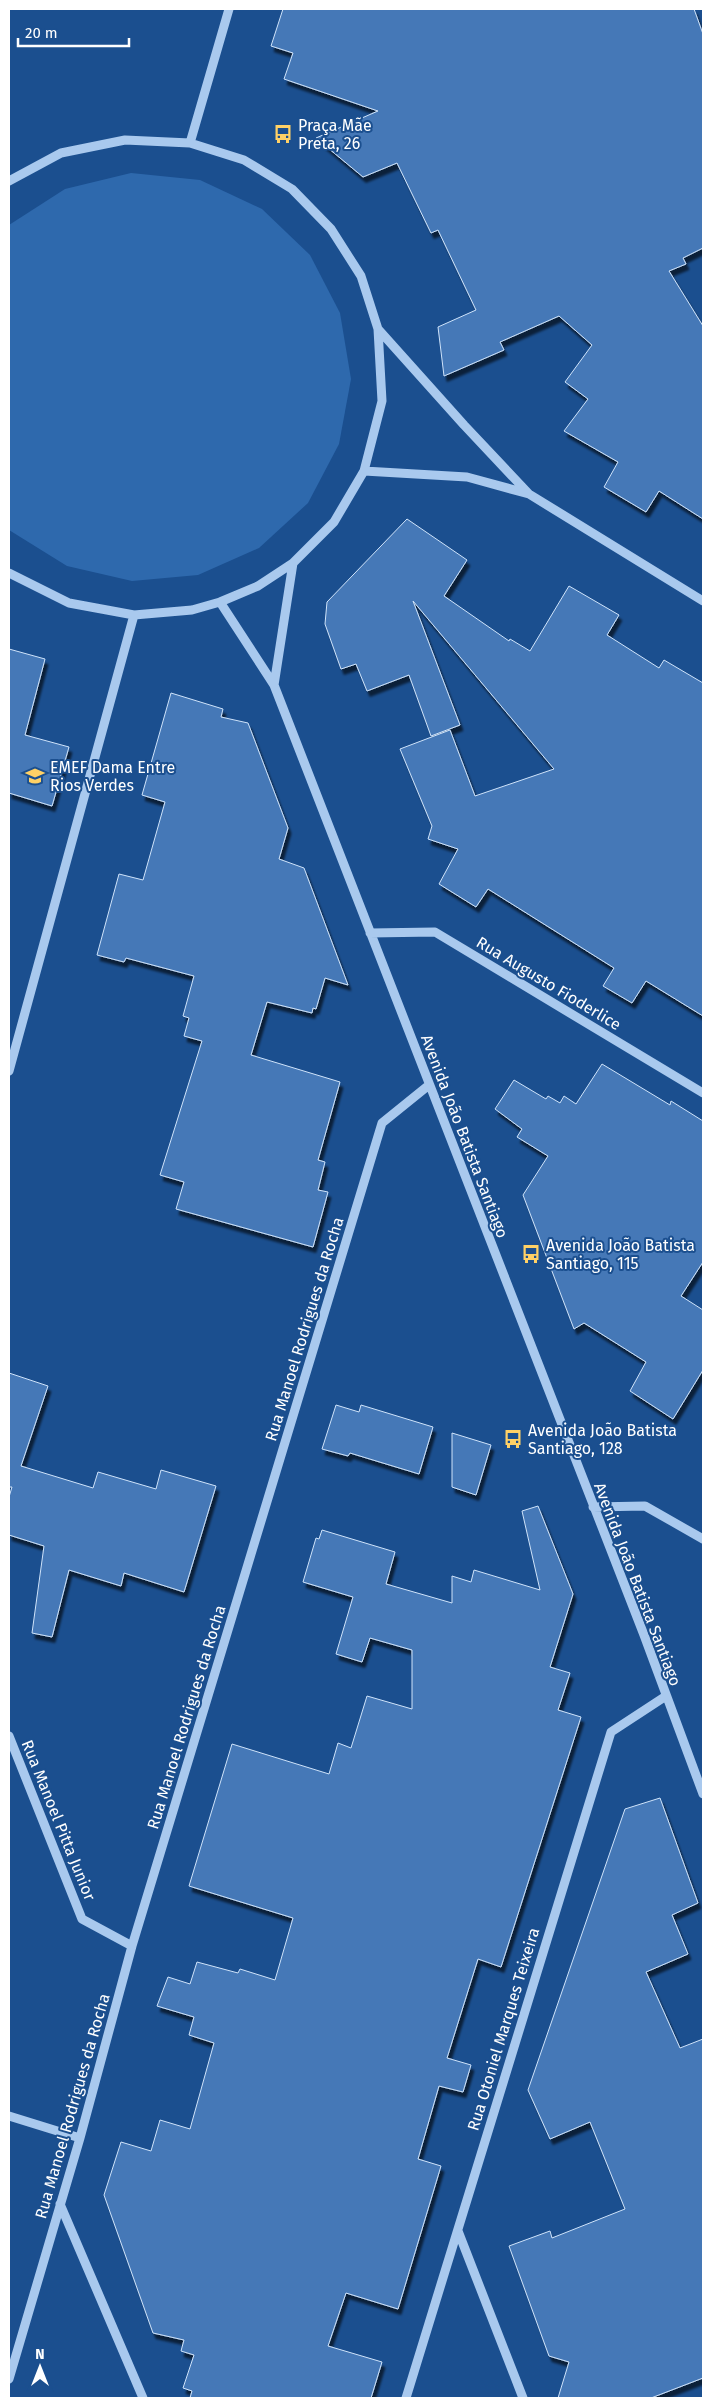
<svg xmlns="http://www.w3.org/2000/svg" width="712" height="2407" font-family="'Fira Sans',sans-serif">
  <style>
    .green { fill: #2e69ad }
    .building { fill: #4478b7; stroke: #cfe3fa; filter: url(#shadow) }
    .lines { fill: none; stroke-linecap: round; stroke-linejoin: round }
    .minor { stroke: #a9c9ee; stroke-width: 9 }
    .labels { text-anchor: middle; stroke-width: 4; stroke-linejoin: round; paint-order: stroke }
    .poi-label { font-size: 16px; fill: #fff; stroke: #1b4f8f; text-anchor: start }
    .street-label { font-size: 16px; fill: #fff; stroke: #1b4f8f }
  </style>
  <defs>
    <filter id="shadow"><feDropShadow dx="3" dy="5.5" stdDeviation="1" flood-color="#0009"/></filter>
  </defs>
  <rect width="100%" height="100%" fill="#1b4f8f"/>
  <path class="green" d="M131,173L200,180L262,209L310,255L340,313L351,379L339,444L308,503L259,548L198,575L132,581L67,566L9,530V225L65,189Z"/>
  <path class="building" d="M283,9H694L703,34V248L683,258L686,264L669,271L703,326V519L659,491L646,512L604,487L618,462L564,431L588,399L565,382L592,345L559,316L500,342L504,350L444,376L438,327L476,310L438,230L431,233L397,163L363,177L316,138L378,111L284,79L293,53L271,46Z
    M407,519L467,560L444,596L509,641L510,639L530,651L569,586L619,615L607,635L659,668L664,660L703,683V1016L646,981L632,1003L603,986L614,968L488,889L476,907L439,884L458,849L428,839L432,826L400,749L450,730L475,796L554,769L413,601L460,725L431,736L409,675L367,691L356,664L341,669L325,624L327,602Z
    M9,649L45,659L25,735L69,747L52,806L9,793Z
    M171,693L223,709L221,717L248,723L288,828L279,859L304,868L348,985L325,978L316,1009L313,1008L312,1013L267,1002L251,1055L340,1082L318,1160L325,1162L318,1190L328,1192L313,1247L176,1209L184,1182L160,1175L202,1041L184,1036L189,1018L183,1016L194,976L126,958L124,962L97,955L119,874L143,880L165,802L142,795Z
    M602,1064L670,1105L671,1101L703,1121V1262L681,1296L703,1310V1370L673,1419L630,1391L646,1362L584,1323L574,1329L523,1195L548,1156L517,1137L522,1129L495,1109L514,1080L546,1099L548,1096L560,1103L564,1096L576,1104Z
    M9,1373L48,1386L21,1466L93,1488L98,1472L156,1489L161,1470L216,1486L184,1592L124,1573L121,1586L69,1570L52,1637L32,1633L44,1546L9,1535V1497L12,1487H9Z
    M336,1405L359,1412L361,1405L433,1427L419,1474L350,1453L348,1456L322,1449Z
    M452,1433L491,1445L476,1495L452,1487Z
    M538,1506L573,1594L550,1667L570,1673L558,1710L581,1717L501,1967L478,1959L447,2058L471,2065L463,2092L439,2086L418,2159L441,2166L398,2309L346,2293L328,2346L382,2362L371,2398H190L192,2391L183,2388L194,2355L181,2351L184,2340L153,2333L104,2195L121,2142L151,2151L160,2120L190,2129L214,2043L189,2035L194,2017L157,2006L168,1977L190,1984L197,1962L238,1973L240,1969L275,1980L293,1918L189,1886L232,1744L329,1774L338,1743L351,1748L367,1696L412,1709V1650L370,1638L362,1662L336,1654L353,1597L303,1582L316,1538L319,1539L322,1530L395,1552L386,1584L452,1603V1576L471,1582L474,1570L540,1590L522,1511Z
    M660,1798L698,1903L672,1915L688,1954L646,1972L680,2048L703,2039V2378L651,2398H558L569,2362L549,2356L509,2246L550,2231L552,2238L625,2209L590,2122L550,2139L528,2090L625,1809Z"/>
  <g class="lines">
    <path class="minor" d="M190,143L229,9
      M9,181L61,153L125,140L190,143L244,160L292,189L331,229L361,276L378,329L382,401L364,471L334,522L293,563L258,586L220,602L192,610L134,615L69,603L9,573
      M378,329L464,425L529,494L703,601
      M364,471L467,477L529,494
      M220,602L274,685L644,1635L703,1794
      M274,685L293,563
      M370,933L435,932L703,1093
      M9,1071L134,615
      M593,1507L645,1506L703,1539
      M9,1736L82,1919L132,1946
      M9,2116L80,2138
      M60,2204L143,2398
      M458,2231L523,2398
      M9,2379L80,2138L132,1946L382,1123L429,1085
      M406,2398L611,1732L666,1696"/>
  </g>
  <defs>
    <g id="bus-bare" transform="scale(1.5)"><path d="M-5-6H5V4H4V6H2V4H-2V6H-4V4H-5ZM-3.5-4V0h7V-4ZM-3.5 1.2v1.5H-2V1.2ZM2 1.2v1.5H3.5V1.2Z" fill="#ffd166" stroke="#1b4f8f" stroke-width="2.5" paint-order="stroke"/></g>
    <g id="school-bare" transform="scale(1.5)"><path d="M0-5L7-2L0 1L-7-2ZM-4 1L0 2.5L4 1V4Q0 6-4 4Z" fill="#ffd166" stroke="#1b4f8f" stroke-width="2.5" paint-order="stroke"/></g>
  </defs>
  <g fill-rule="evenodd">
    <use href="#bus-bare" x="283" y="134"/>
    <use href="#school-bare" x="35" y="776"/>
    <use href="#bus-bare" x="531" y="1254"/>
    <use href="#bus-bare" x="513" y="1439"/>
  </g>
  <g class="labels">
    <g class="poi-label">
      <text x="298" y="131">Praça Mãe<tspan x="298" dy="18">Preta, 26</tspan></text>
      <text x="50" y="773">EMEF Dama Entre<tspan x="50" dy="18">Rios Verdes</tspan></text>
      <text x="546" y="1251">Avenida João Batista<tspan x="546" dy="18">Santiago, 115</tspan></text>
      <text x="528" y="1436">Avenida João Batista<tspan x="528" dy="18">Santiago, 128</tspan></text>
    </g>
    <g class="street-label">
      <text transform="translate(549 983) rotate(31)" y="6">Rua Augusto Fioderlice</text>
      <text transform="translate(465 1136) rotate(69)" y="6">Avenida João Batista Santiago</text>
      <text transform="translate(304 1329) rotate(-73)" y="6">Rua Manoel Rodrigues da Rocha</text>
      <text transform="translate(638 1584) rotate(69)" y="6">Avenida João Batista Santiago</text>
      <text transform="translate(186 1717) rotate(-73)" y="6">Rua Manoel Rodrigues da Rocha</text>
      <text transform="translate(59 1820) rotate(68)" y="6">Rua Manoel Pitta Junior</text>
      <text transform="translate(503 2029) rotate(-73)" y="6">Rua Otoniel Marques Teixeira</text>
      <text transform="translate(72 2106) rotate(-74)" y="6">Rua Manoel Rodrigues da Rocha</text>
    </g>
  </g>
  <rect width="712" height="2407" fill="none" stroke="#ffffff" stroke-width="20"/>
  <g transform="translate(40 2367)" stroke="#1b4f8f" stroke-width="4" paint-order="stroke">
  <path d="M0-4L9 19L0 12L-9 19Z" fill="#ffffff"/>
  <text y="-8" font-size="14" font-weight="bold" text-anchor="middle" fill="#ffffff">N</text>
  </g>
  <path d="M18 38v8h111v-8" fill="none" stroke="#ffffff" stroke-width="2.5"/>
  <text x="25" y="38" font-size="15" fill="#ffffff" stroke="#1b4f8f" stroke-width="4" paint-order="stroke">20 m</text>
</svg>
